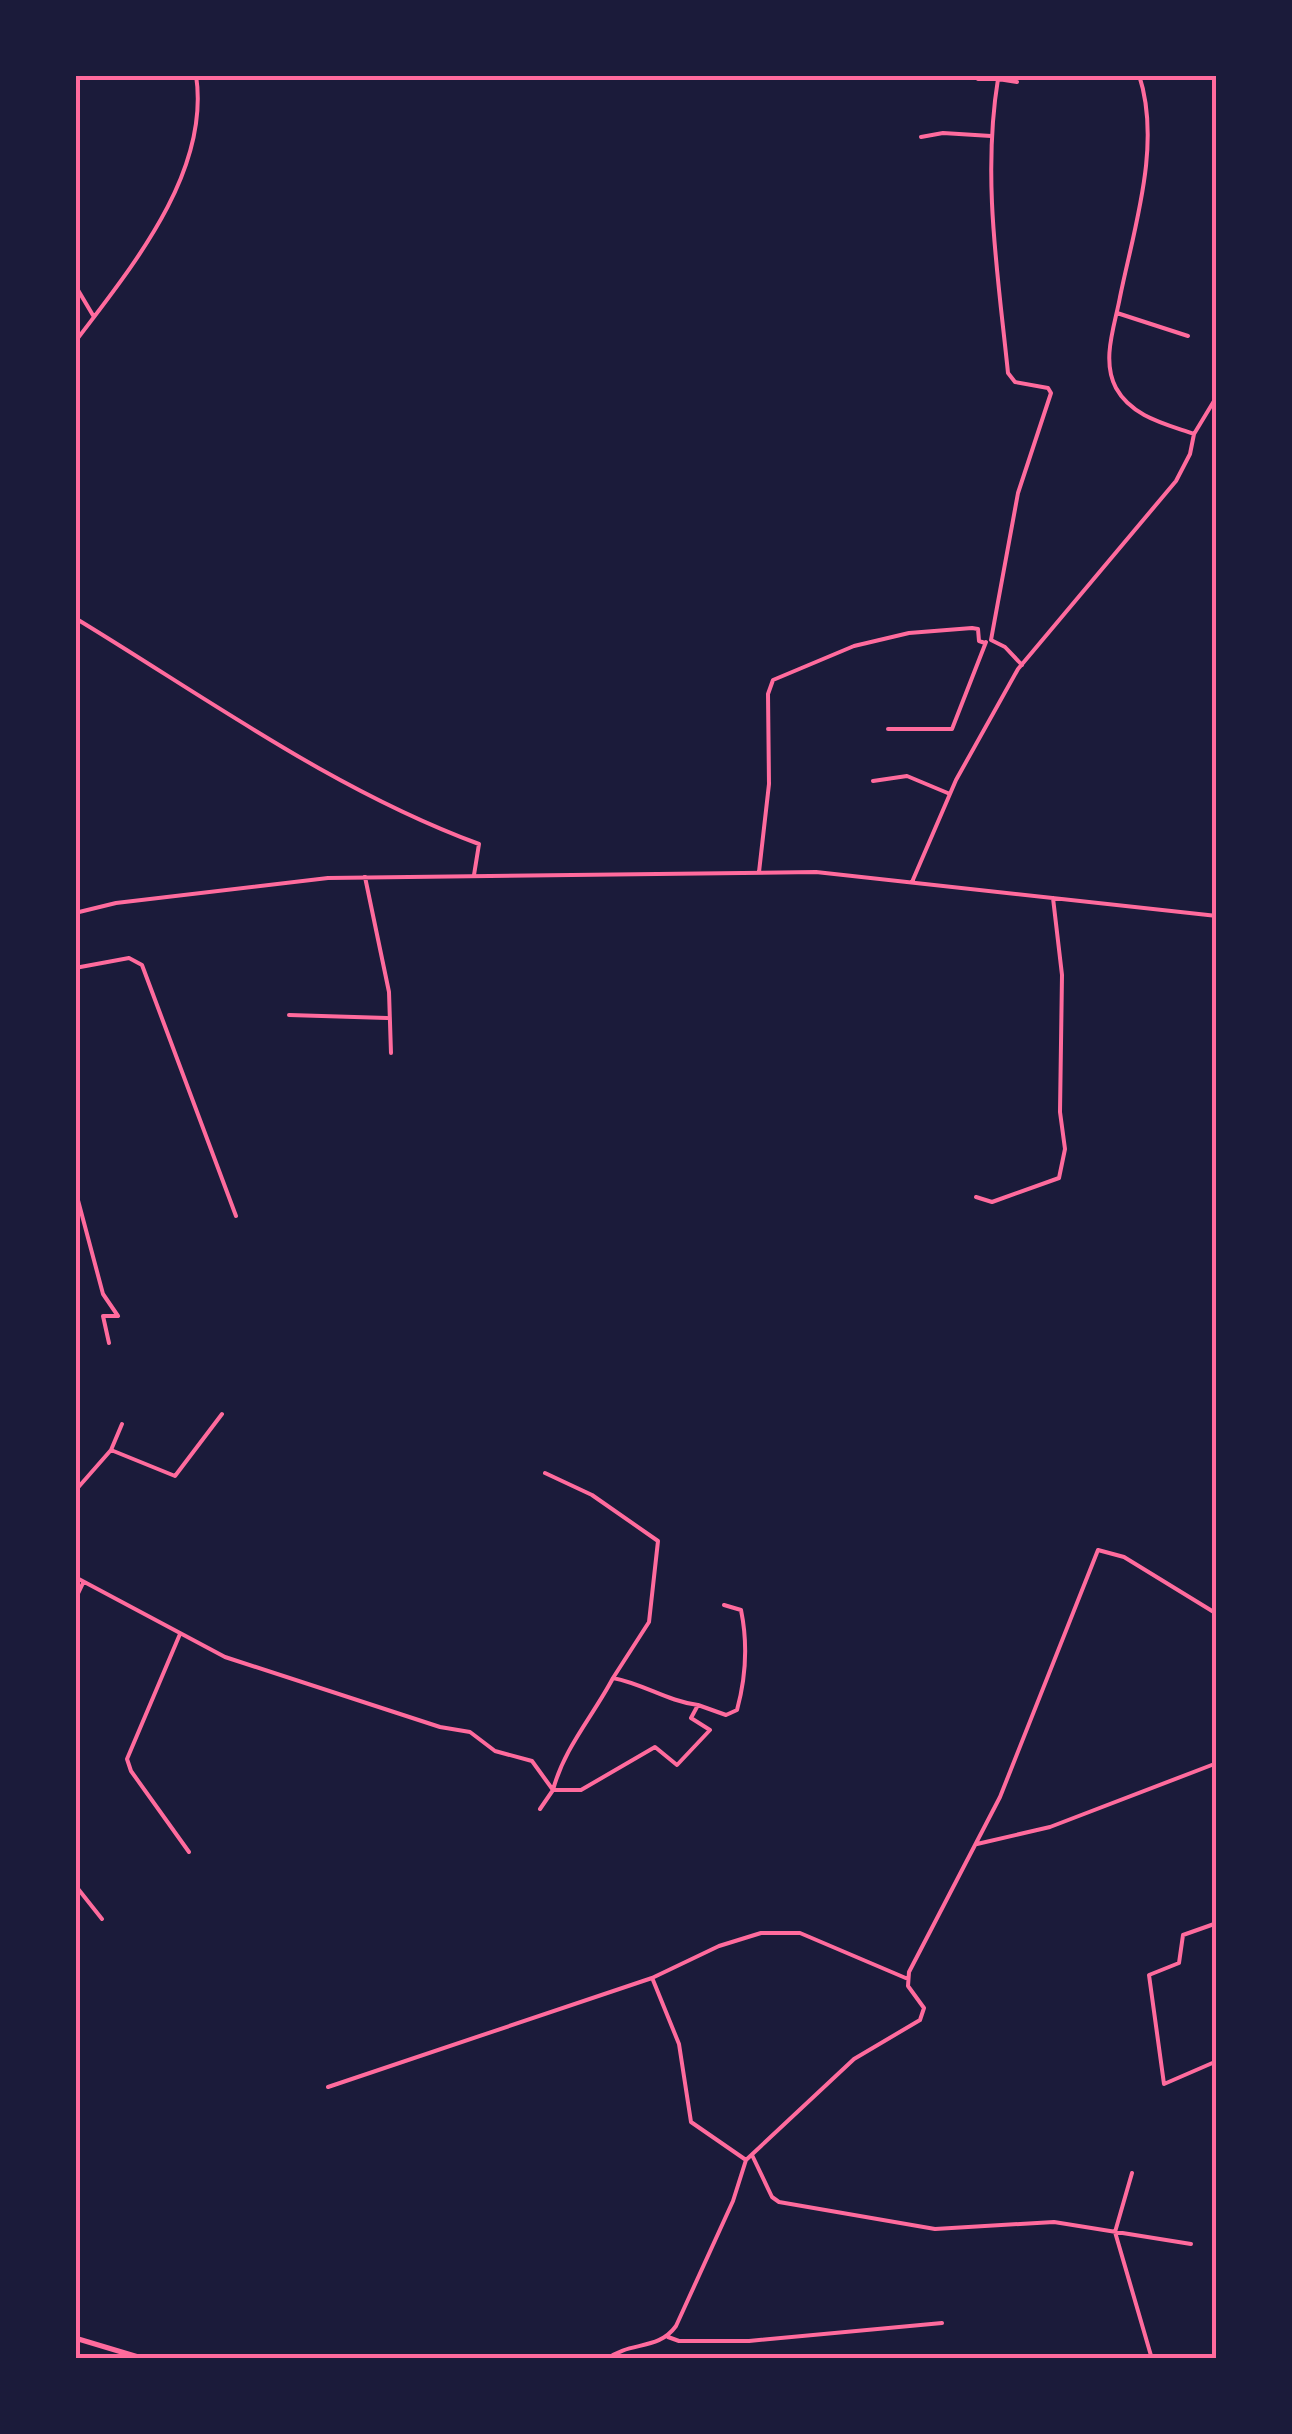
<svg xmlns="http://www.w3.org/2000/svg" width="1292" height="2434" font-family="'Noto Sans',sans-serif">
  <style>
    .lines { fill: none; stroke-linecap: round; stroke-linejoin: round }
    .minor { stroke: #ff6b9d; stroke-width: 4 }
    .tertiary { stroke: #ff6b9d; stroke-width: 5 }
    .neatline { fill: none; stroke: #ff6b9d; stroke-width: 4 }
  </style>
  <rect width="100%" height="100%" fill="#1b1b3a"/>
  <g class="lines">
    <path class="minor" d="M1139,75C1162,144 1134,228 1120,297C1115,325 1101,360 1116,388C1132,417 1166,424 1194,434
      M978,79H998
      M1017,82L998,79C982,177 998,275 1008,373L1015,382L1048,388L1051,393L1018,493L991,640L1005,647L1022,665
      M921,137L943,133L991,136
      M75,285L94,317
      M1117,313L1188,336
      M75,342C130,269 211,173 196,75
      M75,618C207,698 333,790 479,844L474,875
      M888,729H952L986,642
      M873,781L907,776L950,794
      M759,872L769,784L768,694L773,680L854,646L909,633L972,628L978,629L979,641L985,643
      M365,877L389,992L391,1053
      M912,882L956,780L1018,669L1176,481L1190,454L1194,434L1217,396
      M75,913L116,903L328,878L816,872L1217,916
      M75,968L129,958L142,965L236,1216
      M289,1015L387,1018
      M75,1189L103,1294L118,1316H103L109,1343
      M976,1197L992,1202L1059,1178L1065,1149L1060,1112L1062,975L1053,898
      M111,1450L175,1476L222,1414
      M545,1473L592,1495L658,1541L649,1622L613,1678
      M75,1491L111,1450L122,1424
      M75,1577L225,1657L440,1727L470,1732L495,1751L532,1761L553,1790L540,1809
      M75,1600L83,1583
      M180,1634L127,1759L131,1771L189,1852
      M698,1705C667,1701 644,1684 613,1678C593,1716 564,1748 553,1790H581L655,1747L677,1765L710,1730L691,1718L698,1705L726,1715L737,1710C746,1677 748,1644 741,1610L724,1605
      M977,1844L1050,1827L1217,1763
      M75,1885L102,1919
      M1217,1923L1183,1935L1179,1963L1149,1975L1164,2084L1217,2061
      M653,1980L679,2044L691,2122L746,2160
      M328,2087L652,1978L719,1946L761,1933H800L908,1979
      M752,2155L772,2197L779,2202L935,2229L1054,2222L1191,2244
      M1132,2173L1115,2232L1152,2359
      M668,2337L679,2341H749L942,2323
      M607,2359C630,2341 658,2351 676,2326L733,2201L746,2160L854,2059L920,2020L924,2008L908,1986L909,1972L1000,1797L1098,1550L1124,1557L1217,1614
      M1214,2359L1217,2349"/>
    <path class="tertiary" d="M75,2338L145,2359"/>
  </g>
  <rect width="1292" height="2434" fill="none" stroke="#1b1b3a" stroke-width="155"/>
  <rect x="78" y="78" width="1136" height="2278" class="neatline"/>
</svg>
